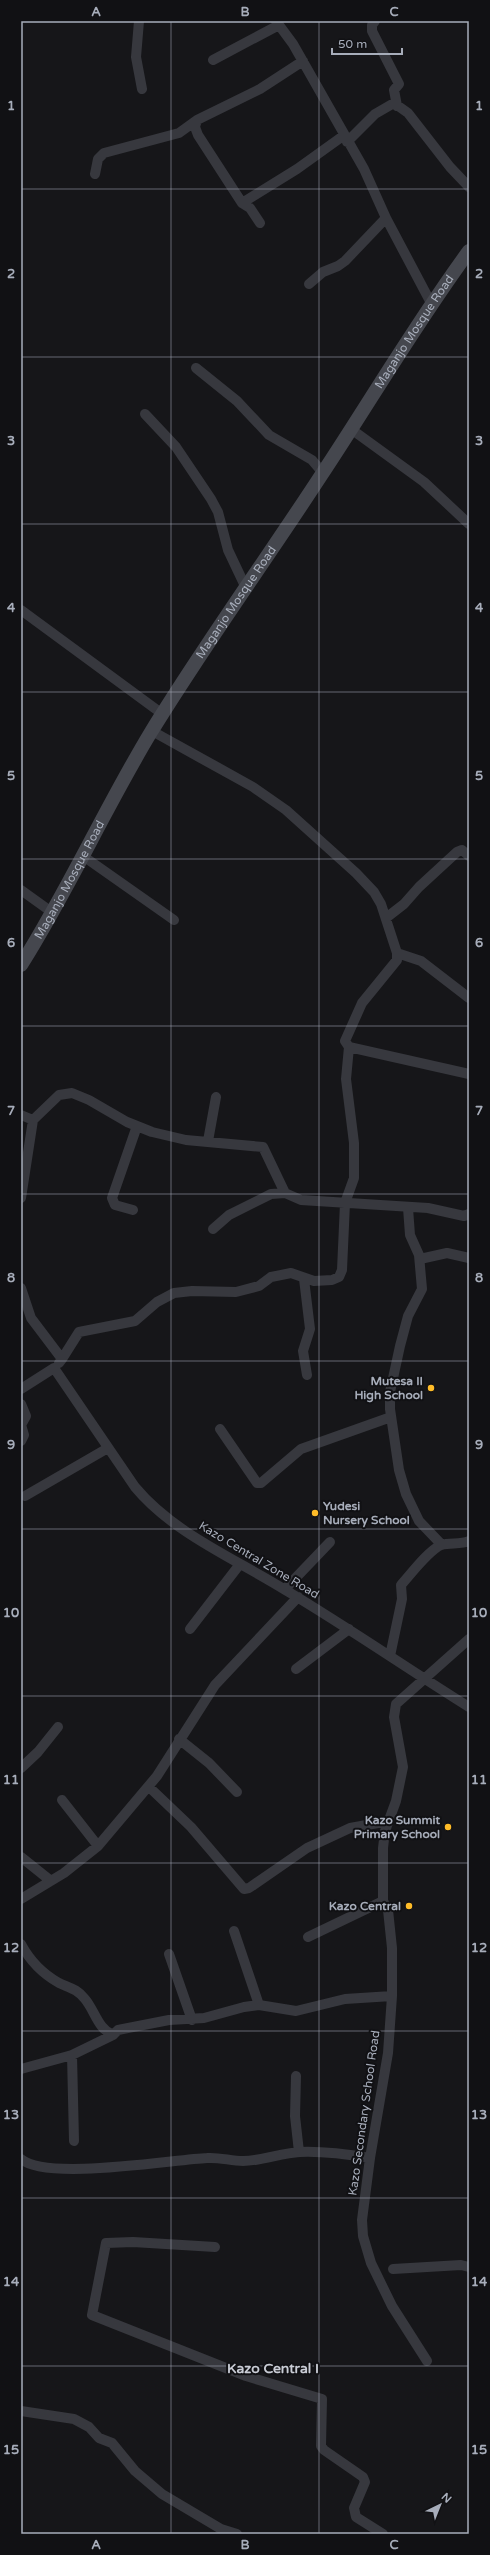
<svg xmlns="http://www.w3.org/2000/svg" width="490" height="2555" font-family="'Varela Round',sans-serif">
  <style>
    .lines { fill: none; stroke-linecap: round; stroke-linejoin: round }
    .street { stroke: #37383e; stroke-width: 10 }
    .secondary { stroke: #45474e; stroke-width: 14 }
    .grid { fill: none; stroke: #a7adba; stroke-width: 1; stroke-opacity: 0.55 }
    .poi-dot { fill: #ffbc28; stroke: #111114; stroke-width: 1.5 }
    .labels { text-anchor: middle; stroke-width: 4; stroke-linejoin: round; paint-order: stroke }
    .street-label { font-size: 12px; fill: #a7adba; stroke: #111114 }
    .poi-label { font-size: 12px; font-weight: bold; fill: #a7adba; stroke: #111114; text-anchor: end }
    .quarter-label { font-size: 14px; font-weight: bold; fill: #c9ccd5; stroke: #111114 }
    .neatline { fill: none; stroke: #a7adba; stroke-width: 1.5 }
    .grid-label { font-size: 13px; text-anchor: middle; font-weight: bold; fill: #a7adba }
  </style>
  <rect width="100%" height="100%" fill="#161619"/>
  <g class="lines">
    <path class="street" d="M139,21L136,57L142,89
      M276,21L293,44L364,169L386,218L431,303
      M375,21L372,25V31L399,84L394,90L397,106
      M213,60L279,25
      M197,120L195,127L198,135L242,203
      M347,142L375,114L394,103L408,113L450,167L469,187
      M95,174L98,159L104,153L179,133L197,120L260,89L303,61
      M260,223L250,208L242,203L297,169L343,136
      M309,284L323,272L338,266L345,261L386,218
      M196,368L237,401L269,435L312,460L323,473
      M145,414L176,447L211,499L218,512L228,550L246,588
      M351,429L424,482L469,524
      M21,610L157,710
      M83,856L174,920
      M21,890L53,913
      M386,918L404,904L419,887L457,852L462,850L469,856
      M397,953L421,961L469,998
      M349,1047L469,1074
      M21,1115L33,1120L59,1095L72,1093L89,1100L127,1122L152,1132L186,1140L263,1147L285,1193L301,1200L428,1208L464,1216L469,1214
      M208,1141L216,1097
      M21,1198L33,1120
      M408,1208L410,1235L419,1255L422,1289L408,1316L400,1346L390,1392V1409L399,1470L406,1494L419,1521L442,1545
      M133,1210L115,1205L112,1198L137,1126
      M213,1229L229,1215L271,1194L285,1193
      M420,1259L447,1253L469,1258
      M304,1279L310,1329L303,1351L307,1375
      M21,1288L31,1318L62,1359L59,1363
      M62,1359L79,1332L135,1321L157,1302L174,1293L192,1291L236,1292L259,1286L271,1277L291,1273L314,1281L332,1280L339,1277L342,1270L345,1203L354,1178V1143L346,1079L349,1047L345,1041L362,1003L397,960V953L381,904L374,892L356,873L286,810L253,787L152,731
      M21,1389L54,1368L135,1487C174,1534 236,1559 287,1591C349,1628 408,1669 469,1707
      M21,1404L26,1416L21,1425L24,1435L21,1441
      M220,1429L257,1483H261L301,1449L391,1417
      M25,1496L108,1448
      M285,1589L330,1542
      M190,1629L240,1564
      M390,1656L402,1599L401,1585C411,1574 428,1551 441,1545C450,1542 460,1545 469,1541
      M296,1669L349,1629
      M179,1739L209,1763L237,1792
      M21,1768L38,1752L58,1727
      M149,1787L191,1827L244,1889L249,1888L307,1848L350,1828L389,1821
      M62,1800L98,1846
      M21,1857L51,1881
      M21,1899L64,1873L98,1846L157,1776L215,1685L298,1597
      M234,1931L259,2005
      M308,1937L383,1901
      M21,1944C30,1961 43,1974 59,1983C70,1988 77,1989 85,1999C95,2011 98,2029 113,2035L118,2030L169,2020L204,2018L244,2007L259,2005L296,2011L345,1999L392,1996
      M169,1954L192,2020
      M72,2055L74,2141
      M21,2069L72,2055L113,2035
      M296,2076L295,2116L299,2152
      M21,2159C46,2181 170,2160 207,2158C219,2157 231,2161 243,2161C262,2161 281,2153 300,2152C324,2151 346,2154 370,2158
      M215,2247L133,2242L106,2243L92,2315L246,2376L322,2399L321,2446L324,2450L363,2477L365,2482L354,2508L356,2517L383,2534
      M393,2269L461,2265L469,2267
      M427,2361L392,2306L371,2263L363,2236L362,2220L370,2158L388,2053L392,1996V1948L388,1910L383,1901V1848L385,1831L396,1801L403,1767L394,1717L396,1704L469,1639
      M21,2411L74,2419L89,2427L99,2438L112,2443L135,2471L162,2494L221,2529L237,2534"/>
    <path class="secondary" id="s1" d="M21,965C69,889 105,808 151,732C205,644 266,560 322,474C371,400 416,323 469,251"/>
  </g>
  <path class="grid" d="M171,21V2534M319,21V2534M21,189H469M21,357H469M21,524H469M21,692H469M21,859H469M21,1026H469M21,1194H469M21,1361H469M21,1529H469M21,1696H469M21,1863H469M21,2031H469M21,2198H469M21,2366H469"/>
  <g class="poi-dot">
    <circle cx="431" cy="1388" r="4"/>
    <circle cx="315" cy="1513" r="4"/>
    <circle cx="448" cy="1827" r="4"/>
    <circle cx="409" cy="1906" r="4"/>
  </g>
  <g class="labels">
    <g class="street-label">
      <text dy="4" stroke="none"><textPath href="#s1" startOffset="746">Maganjo Mosque Road</textPath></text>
      <text dy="4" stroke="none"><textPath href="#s1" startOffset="422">Maganjo Mosque Road</textPath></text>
      <text dy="4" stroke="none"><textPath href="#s1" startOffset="98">Maganjo Mosque Road</textPath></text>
      <text transform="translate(259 1560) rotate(31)" y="4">Kazo Central Zone Road</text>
      <text transform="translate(364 2113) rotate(-82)" y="4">Kazo Secondary School Road</text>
    </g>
    <g class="poi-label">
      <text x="423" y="1385">Mutesa II<tspan x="423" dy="14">High School</tspan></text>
      <text x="323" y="1510" text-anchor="start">Yudesi<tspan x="323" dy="14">Nursery School</tspan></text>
      <text x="440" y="1824">Kazo Summit<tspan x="440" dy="14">Primary School</tspan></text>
      <text x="401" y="1910">Kazo Central</text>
    </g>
    <g class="quarter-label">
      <text x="273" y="2373">Kazo Central I</text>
    </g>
  </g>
  <rect width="490" height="2555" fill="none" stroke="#111114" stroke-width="44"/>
  <g transform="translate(440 2505) rotate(43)" stroke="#111114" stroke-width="3" paint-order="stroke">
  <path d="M0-3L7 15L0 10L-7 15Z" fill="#a7adba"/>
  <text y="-6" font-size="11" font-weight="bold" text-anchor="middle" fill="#a7adba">N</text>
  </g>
  <path d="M332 48v6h70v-6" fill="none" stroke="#a7adba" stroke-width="2"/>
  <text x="338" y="48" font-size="12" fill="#a7adba" stroke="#111114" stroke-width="3" paint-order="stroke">50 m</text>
  <rect x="22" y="22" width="446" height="2511" class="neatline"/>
  <g class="grid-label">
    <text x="96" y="16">A</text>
    <text x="245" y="16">B</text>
    <text x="394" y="16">C</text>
    <text x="11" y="110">1</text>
    <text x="479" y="110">1</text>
    <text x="11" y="278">2</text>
    <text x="479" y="278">2</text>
    <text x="11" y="445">3</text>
    <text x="479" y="445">3</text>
    <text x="11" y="612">4</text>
    <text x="479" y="612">4</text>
    <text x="11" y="780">5</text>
    <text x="479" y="780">5</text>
    <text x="11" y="947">6</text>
    <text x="479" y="947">6</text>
    <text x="11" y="1115">7</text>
    <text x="479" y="1115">7</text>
    <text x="11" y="1282">8</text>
    <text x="479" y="1282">8</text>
    <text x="11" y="1449">9</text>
    <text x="479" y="1449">9</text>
    <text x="11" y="1617">10</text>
    <text x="479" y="1617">10</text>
    <text x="11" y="1784">11</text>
    <text x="479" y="1784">11</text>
    <text x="11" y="1952">12</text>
    <text x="479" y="1952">12</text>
    <text x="11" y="2119">13</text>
    <text x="479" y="2119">13</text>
    <text x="11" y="2286">14</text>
    <text x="479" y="2286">14</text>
    <text x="11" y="2454">15</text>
    <text x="479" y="2454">15</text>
    <text x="96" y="2549">A</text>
    <text x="245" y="2549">B</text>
    <text x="394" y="2549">C</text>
  </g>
</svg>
